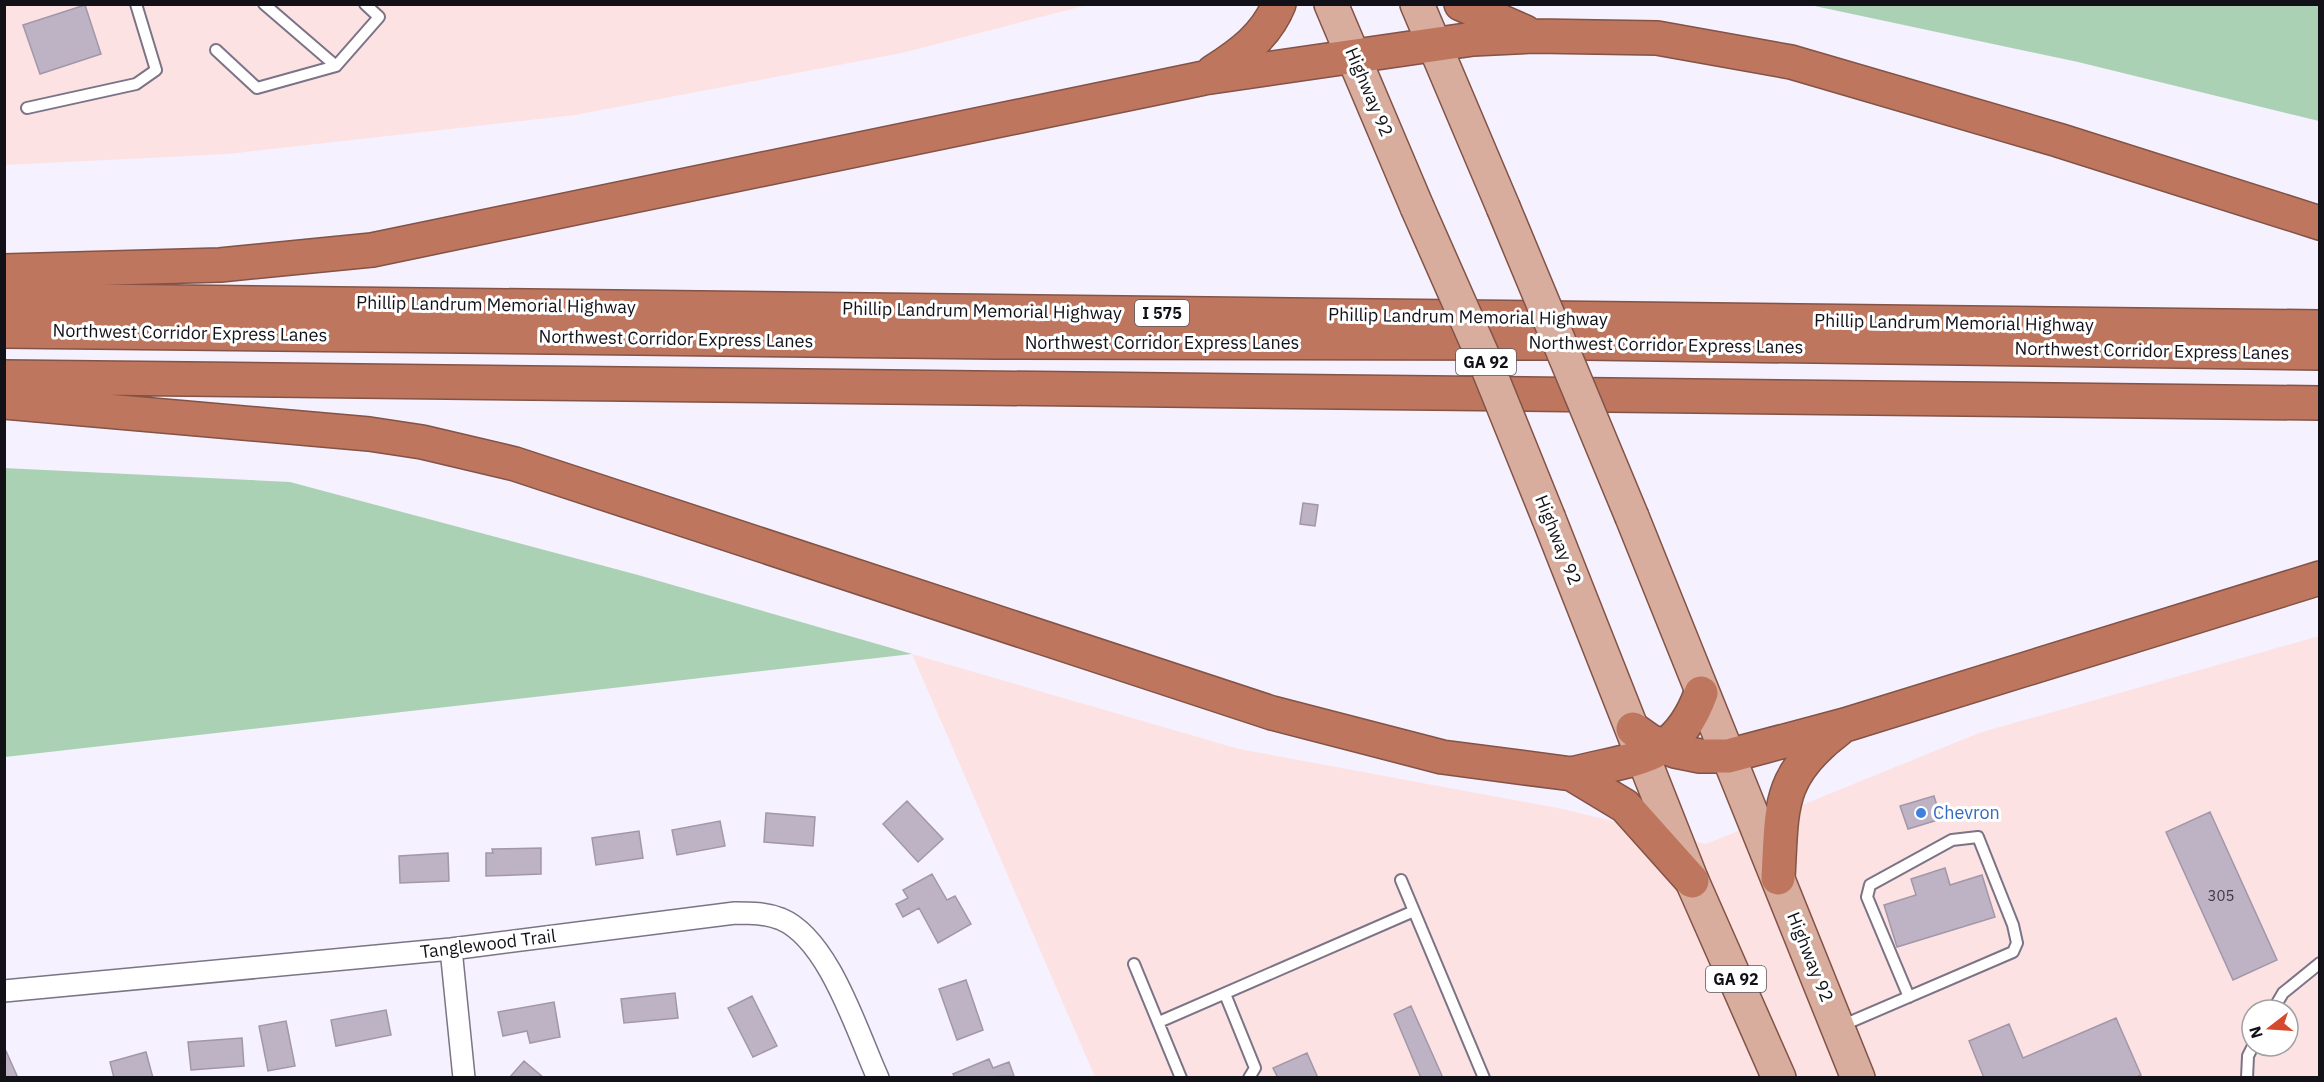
<svg xmlns="http://www.w3.org/2000/svg" width="2324" height="1082" font-family="'IBM Plex Sans',sans-serif">
  <style>
    .commercial { fill: #fde2e3; fill-rule: evenodd }
    .green { fill: #abd1b4 }
    .building { fill: #beb2c5; stroke: #a297a9; stroke-width: 1.5 }
    .lines { fill: none; stroke-linecap: round; stroke-linejoin: round }
    .lane-casing { stroke: #7b7486; stroke-width: 14 }
    .street-casing { stroke: #7b7486; stroke-width: 24 }
    .primary-casing { stroke: #825346; stroke-width: 36 }
    .highway-casing { stroke: #825346; stroke-width: 36 }
    .lane { stroke: #fff; stroke-width: 10 }
    .street { stroke: #fff; stroke-width: 21 }
    .primary { stroke: #d8ad9e; stroke-width: 33 }
    .highway { stroke: #be765e; stroke-width: 33 }
    .primary-bridge-casing { stroke: #825346; stroke-width: 36; stroke-linecap: butt }
    .primary-bridge { stroke: #d8ad9e; stroke-width: 33 }
    .shop-dot { fill: #3f7fe0; stroke: #fff; stroke-width: 2 }
    .labels { text-anchor: middle; stroke-width: 6; stroke-linejoin: round; paint-order: stroke }
    .number-label { font-size: 15px; fill: #3e3943 }
    .shield { fill: #fff; stroke: #5a585d; stroke-width: 1.5 }
    .shield-label { font-size: 16px; font-weight: bold; fill: #131118 }
    .street-label { font-size: 18px; fill: #131118; stroke: #fff }
    .shop-label { font-size: 18px; fill: #366cbe; stroke: #fff; text-anchor: start }
  </style>
  <rect width="100%" height="100%" fill="#f6f1fe"/>
  <path class="commercial" d="M5,5H1087L902,53L575,115L228,154L5,165Z
    M2319,636V1077H1095L912,654L1239,749L1563,809L1706,844L1979,733ZM2252,1010H2288V1046H2252Z"/>
  <path class="green" d="M1810,5H2319V121L2078,62Z
    M4,468L290,482L638,575L912,654L5,757Z"/>
  <path class="building" d="M85,5L101,54L40,74L23,25Z
    M1303,503L1318,505L1315,526L1300,524Z
    M1934,796L1941,819L1908,829L1900,806Z
    M907,801L943,839L918,862L883,824Z
    M2210,812L2277,960L2233,980L2166,832Z
    M766,813L815,817L813,846L764,842Z
    M720,821L725,846L677,855L672,830Z
    M639,831L643,858L596,865L592,838Z
    M541,848V874L486,876V853H493L492,849Z
    M448,853L449,881L400,883L399,856Z
    M1945,868L1950,885L1982,875L1995,917L1897,947L1884,905L1916,895L1911,879Z
    M932,874L947,900L955,896L971,924L938,943L919,908L903,917L896,904L908,898L903,890Z
    M966,980L983,1030L957,1040L939,989Z
    M675,993L678,1018L624,1023L621,999Z
    M752,996L777,1046L753,1057L728,1008Z
    M554,1002L560,1037L530,1043L527,1031L503,1036L498,1012Z
    M1411,1006L1443,1078H1421L1394,1014Z
    M386,1010L391,1035L336,1046L331,1020Z
    M2116,1018L2141,1075L2134,1078H1984L1969,1041L2009,1024L2023,1058Z
    M286,1021L295,1066L268,1071L259,1026Z
    M242,1038L244,1066L191,1070L188,1042Z
    M4,1051H6L18,1078H4Z
    M146,1052L153,1078H114L110,1062Z
    M1307,1053L1318,1078H1278L1273,1068Z
    M989,1059L993,1068L1009,1062L1014,1076L955,1078L953,1074Z
    M524,1061L544,1078H509Z"/>
  <g class="lines">
    <g class="lane-casing">
      <path id="lane" d="M264,4L336,66L379,17L365,4
        M216,50L257,88L336,66
        M27,108L136,84L156,70L136,4
        M1401,880L1484,1078
        M1134,964L1181,1078
        M1225,994L1255,1068L1249,1078
        M2273,1010L2283,993L2320,963
        M1159,1022L1414,911
        M1841,1026C1898,1002 1955,977 2013,952L2017,943L2013,925L1978,837L1952,840L1870,885L1867,897L1909,997
        M2247,1078L2248,1056L2253,1046"/>
    </g>
    <g class="street-casing">
      <path id="street" d="M451,949L464,1078
        M4,991L451,949L735,913C752,913 765,913 781,919C829,939 857,1032 878,1078"/>
    </g>
    <g class="primary-casing">
      <path id="primary" d="M1331,4L1417,207
        M1417,4L1503,207
        M1632,517L1858,1078
        M1549,519L1692,881L1779,1078"/>
    </g>
    <g class="highway-casing">
      <path id="highway" d="M1461,4L1525,32
        M1213,72C1241,54 1266,36 1279,4
        M4,271L220,265L372,250L1204,78L1473,39L1535,36L1657,38L1791,62L2058,140L2320,223
        M4,300L2320,327
        M4,331L997,342L1586,343L2320,353
        M4,377L2320,403
        M4,402L369,434L422,442L515,464L1272,713L1442,757L1572,774L1625,806L1692,881
        M1633,729L1650,741L1675,751L1700,756H1728L1845,725L2320,578
        M1572,774C1636,757 1676,762 1701,693
        M1778,878C1782,807 1777,776 1838,730"/>
    </g>
    <use href="#lane" class="lane"/>
    <use href="#street" class="street"/>
    <use href="#primary" class="primary"/>
    <use href="#highway" class="highway"/>
    <g class="primary-bridge-casing">
      <path id="primary-bridge" d="M1417,207L1485,361L1549,519
        M1503,207L1632,517"/>
    </g>
    <use href="#primary-bridge" class="primary-bridge"/>
  </g>
  <circle class="shop-dot" cx="1921" cy="813" r="6"/>
  <g class="labels">
    <g class="number-label">
      <text x="2221" y="901">305</text>
    </g>
    <g class="shield">
      <rect x="1135" y="300" width="54" height="26" rx="4.5"/>
      <rect x="1456" y="349" width="60" height="26" rx="4.5"/>
      <rect x="1706" y="966" width="60" height="26" rx="4.5"/>
    </g>
    <g class="shield-label">
      <text x="1162" y="319">I 575</text>
      <text x="1486" y="368">GA 92</text>
      <text x="1736" y="985">GA 92</text>
    </g>
    <g class="street-label">
      <text transform="translate(1369 92) rotate(67)" y="6">Highway 92</text>
      <text transform="translate(496 305) rotate(1)" y="6">Phillip Landrum Memorial Highway</text>
      <text transform="translate(982 311) rotate(1)" y="6">Phillip Landrum Memorial Highway</text>
      <text transform="translate(1468 317) rotate(1)" y="6">Phillip Landrum Memorial Highway</text>
      <text transform="translate(1954 323) rotate(1)" y="6">Phillip Landrum Memorial Highway</text>
      <text transform="translate(190 333) rotate(1)" y="6">Northwest Corridor Express Lanes</text>
      <text transform="translate(676 339) rotate(1)" y="6">Northwest Corridor Express Lanes</text>
      <text x="1162" y="349">Northwest Corridor Express Lanes</text>
      <text transform="translate(1666 345) rotate(1)" y="6">Northwest Corridor Express Lanes</text>
      <text transform="translate(2152 351) rotate(1)" y="6">Northwest Corridor Express Lanes</text>
      <text transform="translate(1558 540) rotate(68)" y="6">Highway 92</text>
      <text transform="translate(488 944) rotate(-7)" y="6">Tanglewood Trail</text>
      <text transform="translate(1810 957) rotate(68)" y="6">Highway 92</text>
    </g>
    <g class="shop-label">
      <text x="1933" y="819">Chevron</text>
    </g>
  </g>
  <rect width="2324" height="1082" fill="none" stroke="#131118" stroke-width="12"/>
  <g transform="translate(2270 1028) rotate(253)"><circle r="28" fill="#ffffff" stroke="#a1a0a3" stroke-width="1.5"/>
  <path d="M0-4.5L10 22L0 15L-10 22Z" fill="#d54a2e"/>
  <text y="-9" font-size="16" font-weight="bold" text-anchor="middle" fill="#131118">N</text>
  </g>
</svg>
